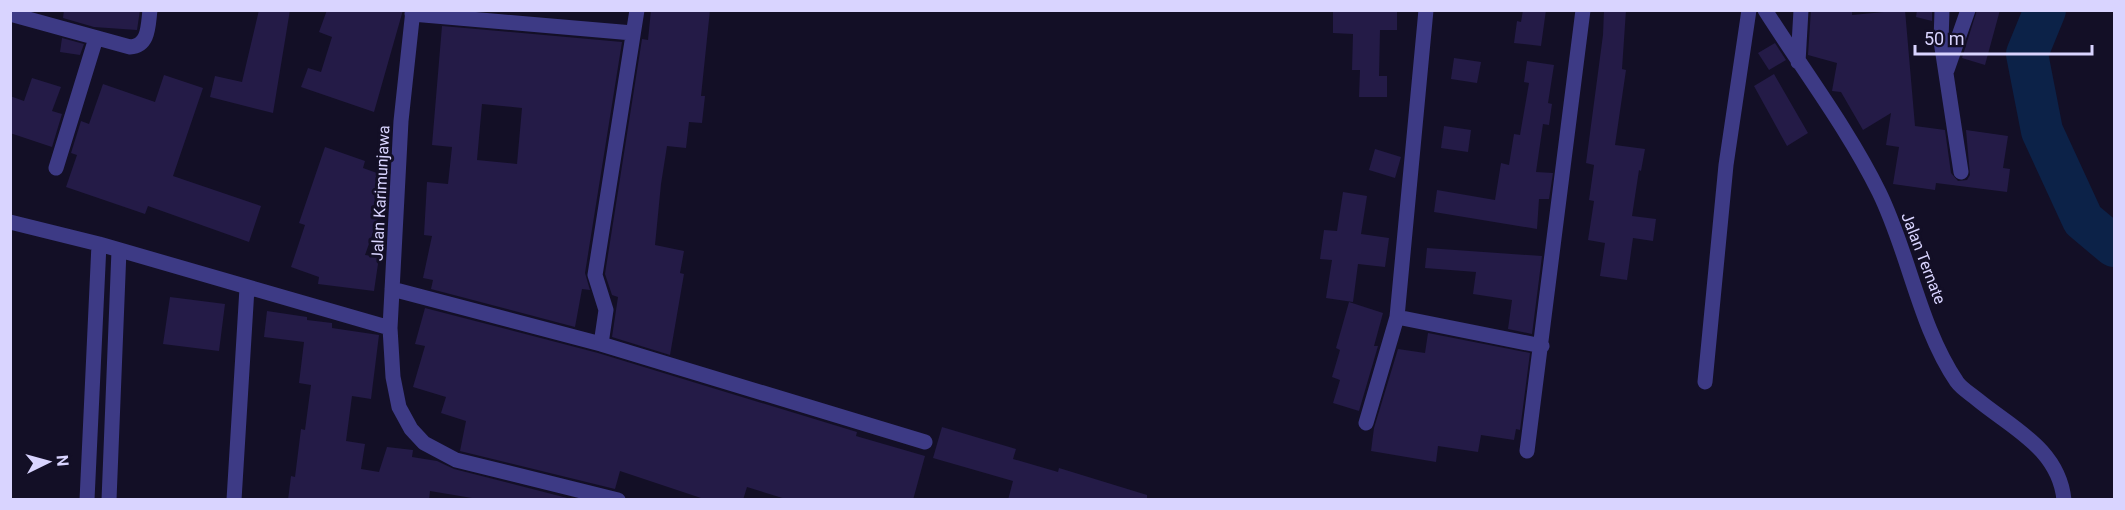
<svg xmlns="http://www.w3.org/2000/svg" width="2125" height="510" font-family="Roboto,sans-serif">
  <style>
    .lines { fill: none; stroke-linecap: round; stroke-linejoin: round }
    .river { stroke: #0c2248; stroke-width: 42 }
    .building { fill: #241b47; fill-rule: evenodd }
    .minor { stroke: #3d3a85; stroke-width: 15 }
    .labels { text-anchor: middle; stroke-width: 6; stroke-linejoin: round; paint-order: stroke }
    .street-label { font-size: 16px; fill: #d9d4ff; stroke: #130f26 }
  </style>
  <rect width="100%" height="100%" fill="#130f26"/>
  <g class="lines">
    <path class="river" d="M2045,10L2027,54L2042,131L2083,220L2114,246"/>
  </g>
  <path class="building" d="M64,10H140L137,30L94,27L63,18Z
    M259,10H290L273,113L210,97L215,76L242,82Z
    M327,10H403L374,112L301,87L308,68L321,72L332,37L319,32Z
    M651,10H710L701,96H705L702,123L689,122L686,148L667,146L661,184L655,245L684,251L680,273L684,274L670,355L612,337L618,297L612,295L605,274L642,39L648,40Z
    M1370,10H1397V30H1380L1379,76H1387V97H1359L1360,70H1352L1353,34L1333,33V12Z
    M1523,10H1546L1541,46L1514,43L1517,21L1521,22Z
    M1604,10H1626L1622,69L1626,70L1615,145L1645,149L1641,171L1639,170L1632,216L1656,219L1653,241L1633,238L1627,280L1600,276L1605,243L1588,240L1594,201L1589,200L1594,165L1586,163L1603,35Z
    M1811,10H1852V15L1905,10L1915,126L1945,130L1951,173L1958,181L1967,180L1970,175L1966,130L2008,136L2003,168L2010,169L2007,192L1936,183L1935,190L1893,184L1899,147L1886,145L1891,113L1863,130L1841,92L1832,91L1837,63L1808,55Z
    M1917,10H1932V21L1916,17Z
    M1977,10H2000L1985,65L1962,58Z
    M442,26L622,42L585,273L590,290L582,289L575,327L431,289L433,280L423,278L432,236L424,235L427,182L448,184L452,147L432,145ZM482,104L522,108L517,164L477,160Z
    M62,38L84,44L80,55L60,52Z
    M1775,43L1786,60L1769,70L1758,53Z
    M1454,58L1481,62L1477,83L1451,79Z
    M1527,61L1554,65L1548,103L1552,104L1549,125L1543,124L1536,172L1553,173L1549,199H1539L1537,229L1434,212L1437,190L1495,200L1501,163L1509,165L1514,134L1520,135L1529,83L1524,82Z
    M1774,74L1808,133L1787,146L1754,86Z
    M164,75L203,88L173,176L261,206L249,242L148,206L145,214L66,187L77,155L71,153L81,121L89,124L103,84L155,102Z
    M32,78L61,87L52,111L62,114L52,147L10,133V96L24,101Z
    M1444,126L1471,130L1468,152L1441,148Z
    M325,147L365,161L363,168L388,177V190L365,255L379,257L374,291L318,284L319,277L291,267L305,225L299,223Z
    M1375,149L1401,157L1395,178L1369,170Z
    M1343,192L1367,196L1361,234L1389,238L1385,267L1358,264L1353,302L1326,298L1332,260L1320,259L1324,230L1337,231Z
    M1427,248L1542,256L1532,334L1508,329L1512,300L1473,294L1476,272L1425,268Z
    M170,297L225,304L219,351L163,344Z
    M1349,302L1383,313L1374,346H1378L1359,411L1333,403L1340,380L1332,377L1340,350L1336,348Z
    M425,308L598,353L857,432L856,436L925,456L913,500H789L747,487L743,500H707L620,471L615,489L460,451L466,421L441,413L446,397L413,387L425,346L415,344Z
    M267,311L307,317V320L332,323V328L379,335L371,399L352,396L346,441L365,444L361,469L379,472L387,447L413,450L412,457L437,461L454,469L575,500H484L430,491L429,500H288L291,476L295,477L301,429L305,430L311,385L299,383L304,342L264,337Z
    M1428,333L1530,353L1520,430L1516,429L1514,440L1481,435L1478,452L1438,446L1436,462L1371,451L1374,428L1398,349L1425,353Z
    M942,427L1016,449L1013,459L1058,472L1059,468L1147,495V500H1008L1013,481L933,458Z"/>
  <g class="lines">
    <path class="minor" d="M413,10L401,121L390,328L393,377L399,407L411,429L424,443L456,460L618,500
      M1765,10C1803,70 1848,129 1879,192C1909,253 1919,326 1957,382C1962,389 1971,394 1978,400C2012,428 2059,449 2064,500
      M1942,10L1941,41L1961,172
      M10,14L130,47C149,46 148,26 150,10
      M412,14L633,33
      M1798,62L1801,10
      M1947,70L1968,10
      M56,168L96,38
      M10,222L99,244L390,328
      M392,289L601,344L925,442
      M1397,317L1542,346
      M601,344L606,310L595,275L637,10
      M1705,382L1726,165L1749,10
      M1366,423L1397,317L1426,10
      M1527,451L1583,10
      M87,500L99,244
      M109,500L119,250
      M234,500L247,288"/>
  </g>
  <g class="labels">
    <g class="street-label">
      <text transform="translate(380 193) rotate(-87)" y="6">Jalan Karimunjawa</text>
      <text transform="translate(1924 258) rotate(69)" y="6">Jalan Ternate</text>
    </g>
  </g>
  <rect width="2125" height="510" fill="none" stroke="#d9d4ff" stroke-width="24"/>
  <g transform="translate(48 462) rotate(85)" stroke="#130f26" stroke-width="4.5" paint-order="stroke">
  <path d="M0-4.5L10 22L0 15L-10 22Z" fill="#d9d4ff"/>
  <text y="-9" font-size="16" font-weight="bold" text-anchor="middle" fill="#d9d4ff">N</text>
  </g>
  <path d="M1915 45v9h177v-9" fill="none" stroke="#d9d4ff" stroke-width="3"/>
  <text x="1924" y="45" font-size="18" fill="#d9d4ff" stroke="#130f26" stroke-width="4.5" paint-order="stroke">50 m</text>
</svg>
